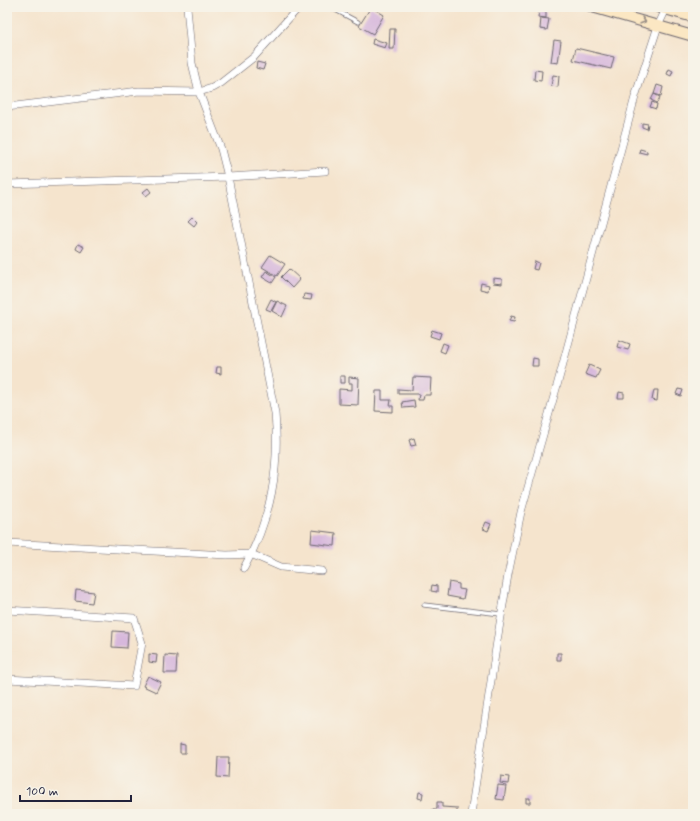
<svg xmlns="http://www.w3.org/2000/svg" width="700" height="821" font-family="Mynerve,sans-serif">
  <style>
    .building { fill: #d7b8dc }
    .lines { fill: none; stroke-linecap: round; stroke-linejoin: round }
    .lane-casing { stroke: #6c666e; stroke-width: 5 }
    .street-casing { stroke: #6c666e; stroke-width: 8 }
    .secondary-casing { stroke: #6c666e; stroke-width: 12 }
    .lane { stroke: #fff; stroke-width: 3.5 }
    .street { stroke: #fff; stroke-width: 7 }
    .secondary { stroke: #fbe7c3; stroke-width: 10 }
    .oneway { stroke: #998e86 }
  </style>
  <rect width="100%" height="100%" fill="#f7f3e8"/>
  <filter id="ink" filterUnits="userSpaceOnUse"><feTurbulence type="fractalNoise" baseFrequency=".025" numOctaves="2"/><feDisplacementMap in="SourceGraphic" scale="8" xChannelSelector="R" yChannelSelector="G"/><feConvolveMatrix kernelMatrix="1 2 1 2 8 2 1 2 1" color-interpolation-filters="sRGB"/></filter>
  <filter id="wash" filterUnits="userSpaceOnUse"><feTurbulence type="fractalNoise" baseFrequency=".012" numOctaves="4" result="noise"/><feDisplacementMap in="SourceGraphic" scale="16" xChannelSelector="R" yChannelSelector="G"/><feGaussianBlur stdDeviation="0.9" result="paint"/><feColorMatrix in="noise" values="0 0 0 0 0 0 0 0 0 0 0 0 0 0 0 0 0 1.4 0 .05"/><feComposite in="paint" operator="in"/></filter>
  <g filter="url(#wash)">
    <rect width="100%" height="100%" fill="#f5e4cd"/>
    <g id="blocks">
      <path class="building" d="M371,7L384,15L373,34L359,26Z
        M539,11L546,12V18L538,17Z
        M541,18L549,19L547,30L540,29Z
        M390,29H395L394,49H389Z
        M373,39L387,43L385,48L372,44Z
        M554,40L561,41L558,63L551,62Z
        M576,48L614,57L611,69L573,60Z
        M257,62L265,64L263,70L256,68Z
        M669,69L673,71L671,76L667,74Z
        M535,70L542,71L541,81L534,80Z
        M553,75L559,76L558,87L551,86Z
        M657,85L663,87L661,96L654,94Z
        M654,94L660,97L657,103L651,100Z
        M652,102L657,104L656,109L650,107Z
        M642,123L648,124L647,129L642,127Z
        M640,149L647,151V154L639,152Z
        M148,188L151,192L146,196L143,192Z
        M192,217L197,222L194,226L188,221Z
        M78,244L84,247L81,252L76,249Z
        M270,255L285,264L277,276L262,267Z
        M535,261L539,263L537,270L533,269Z
        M289,269L300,279L292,288L281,277Z
        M266,271L276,277L272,283L262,277Z
        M493,278L502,279V284L493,283Z
        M481,283L489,285L488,291L480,289Z
        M304,294L312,295L311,300L303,299Z
        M271,299L276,302L271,311L266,309Z
        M277,301L287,306L282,317L272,311Z
        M511,316L515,317L514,322L509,321Z
        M432,330L441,333L439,339L430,336Z
        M619,340L630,344L628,350L617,347Z
        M443,343L448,345L445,353L440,351Z
        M533,358L538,359V366H532Z
        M589,365L600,370L596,378L585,374Z
        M217,367H221V374L216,373Z
        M340,376H345V383H340Z
        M349,377L359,378L358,405L339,404V389L352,390V383H349Z
        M413,377L431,378L430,395H424L423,400H418L419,394H398V389L412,390Z
        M678,389L683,390L681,396L676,394Z
        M654,390H658L657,401L652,400Z
        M376,391H382V400H391L390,406H393V412L375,411Z
        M619,392L624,393V398H618Z
        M414,400L415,407L403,408L402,402Z
        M414,438L416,445L411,446L409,440Z
        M486,522L491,524L488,531L483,529Z
        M312,530L336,533L335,546L311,543Z
        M449,582L459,584V589L465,590L463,599L447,596Z
        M432,585L437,586V592L431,591Z
        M76,590L94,592L92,603L75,601Z
        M113,631L128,632L127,648L112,647Z
        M557,653H561V660H557Z
        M149,654L157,655L156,663L149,662Z
        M165,655L177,656L176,673H164Z
        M148,676L161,682L156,692L143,686Z
        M180,744L185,745V753H180Z
        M218,757H229L228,778L217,777Z
        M501,776L509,777L508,784L500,783Z
        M498,785L506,786L504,800L496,799Z
        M419,792L423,793L422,799L418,798Z
        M526,798H530V803H526Z
        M437,802H442V807L457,808V814H432L433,809H437Z"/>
    </g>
  </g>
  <g filter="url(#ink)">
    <use href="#blocks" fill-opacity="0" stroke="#6c666e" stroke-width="1"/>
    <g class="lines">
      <g class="lane-casing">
        <path id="lane" d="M330,7L358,22
          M424,605L501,614"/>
      </g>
      <g class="street-casing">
        <path id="street" d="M187,7L192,63L199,92L221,149L228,177L275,413C280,470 271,518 244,568
          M7,107L139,91L199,92L212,88L221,83L254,57L299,7
          M7,184L228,177L325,171
          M7,543L227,555L251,554L281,567L322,571
          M7,610L134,618L142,643L134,686L7,679
          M471,814L497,641L508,575L521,512L558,382L635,97L658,26L667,7"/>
      </g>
      <g class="secondary-casing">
        <path id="secondary" d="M592,7L693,36
          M658,7L693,17"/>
      </g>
      <use href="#lane" class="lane"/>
      <use href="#street" class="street"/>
      <use href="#secondary" class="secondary"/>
    </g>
    <defs><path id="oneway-chevron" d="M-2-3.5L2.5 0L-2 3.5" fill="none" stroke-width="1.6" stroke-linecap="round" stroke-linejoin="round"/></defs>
    <use class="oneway" href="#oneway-chevron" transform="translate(643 21) rotate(16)"/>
  </g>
  <rect width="700" height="821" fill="none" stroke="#f7f3e8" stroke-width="24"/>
  <path d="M20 795v6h111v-6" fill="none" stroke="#22223b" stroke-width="2"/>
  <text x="26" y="795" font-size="12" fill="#22223b" stroke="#f7f3e8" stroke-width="3" paint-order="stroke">100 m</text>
</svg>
